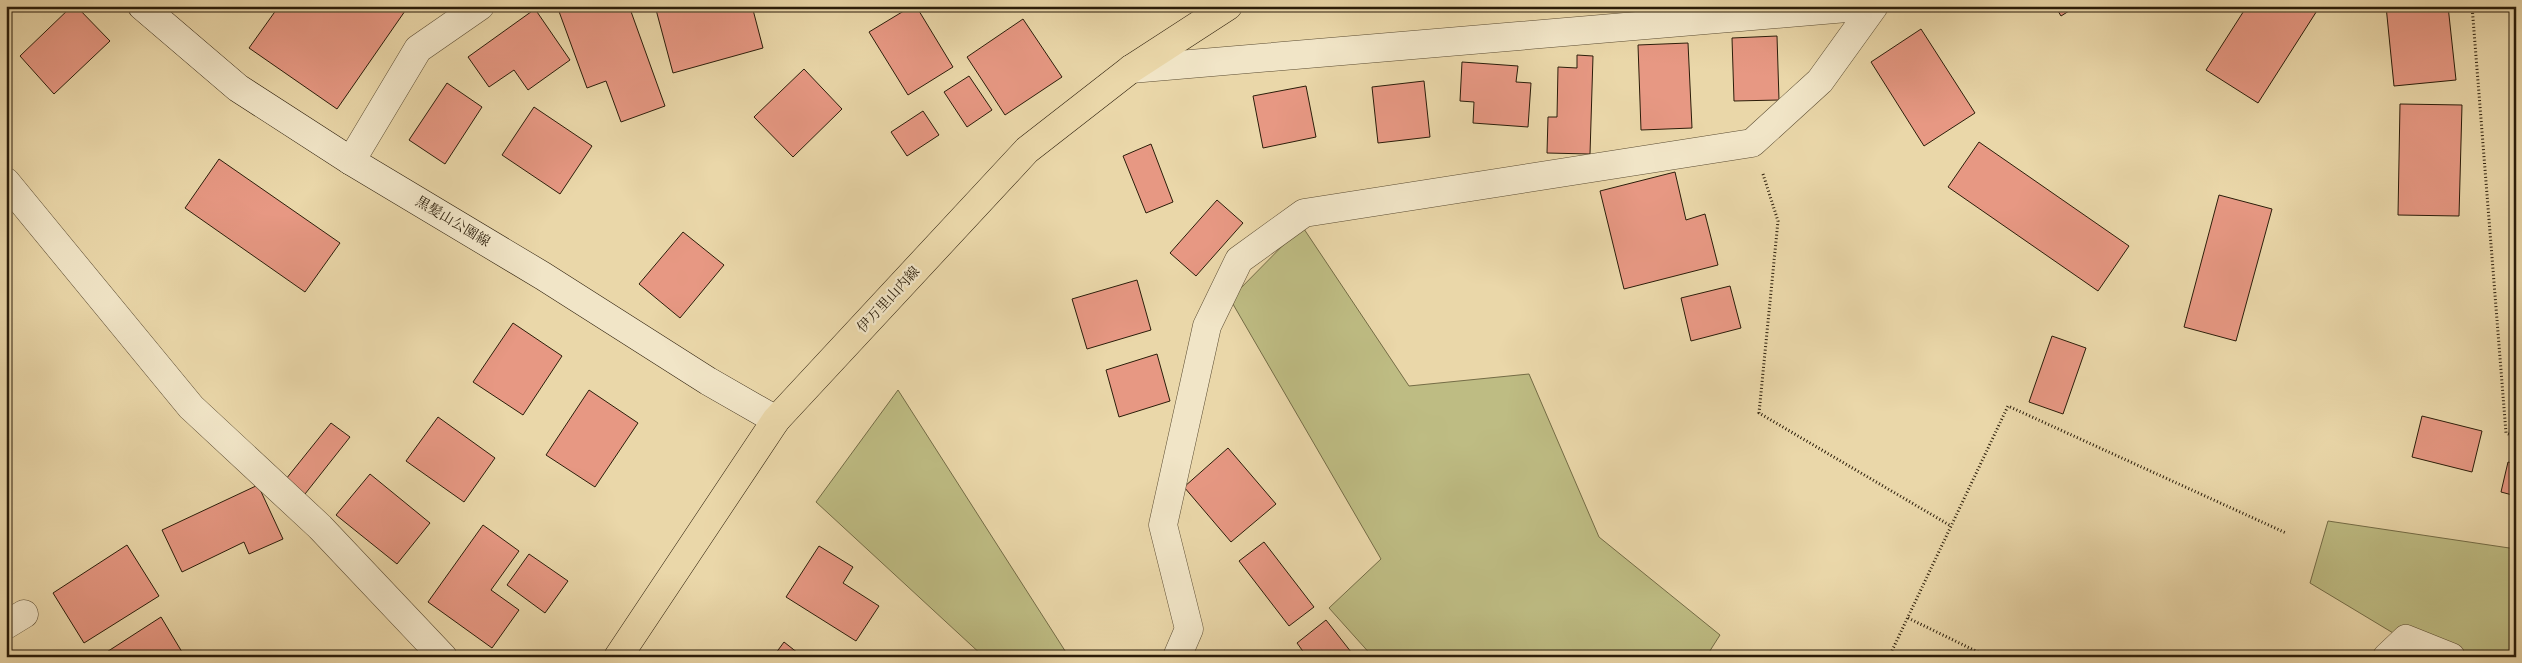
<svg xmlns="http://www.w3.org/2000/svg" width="2522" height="663" font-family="Alegreya,'Noto Serif JP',serif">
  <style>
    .green { fill: #bebc83; stroke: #746c46 }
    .building { fill: #e79883; stroke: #2b1d0a }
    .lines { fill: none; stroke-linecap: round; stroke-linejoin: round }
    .minor-casing { stroke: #5b4c32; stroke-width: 29 }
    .secondary-casing { stroke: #2b1d0a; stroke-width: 29 }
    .primary-casing { stroke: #2b1d0a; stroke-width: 29 }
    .path { stroke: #2b1d0a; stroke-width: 3; stroke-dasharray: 1 2.5; stroke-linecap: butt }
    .minor { stroke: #f1e5c7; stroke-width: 28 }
    .secondary { stroke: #f1e5c7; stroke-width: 28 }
    .primary { stroke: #ead7a9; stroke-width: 28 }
    .labels { text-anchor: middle; stroke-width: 4.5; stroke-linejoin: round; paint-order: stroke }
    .street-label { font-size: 14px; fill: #2b1d0a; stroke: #f1e5c7 }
  </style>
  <rect width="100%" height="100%" fill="#ead7a9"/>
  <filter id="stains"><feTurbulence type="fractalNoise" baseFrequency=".004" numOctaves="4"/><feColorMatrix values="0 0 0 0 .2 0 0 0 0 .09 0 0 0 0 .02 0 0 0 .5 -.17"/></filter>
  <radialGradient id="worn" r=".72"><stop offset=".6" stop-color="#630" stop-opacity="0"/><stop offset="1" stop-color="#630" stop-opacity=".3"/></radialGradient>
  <path class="green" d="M1302,226L1409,386L1529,374L1599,537L1720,635L1706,657H1373L1329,608L1381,559L1230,299Z
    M898,390L1069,657H984L816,502Z
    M2328,521L2516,549V657H2433L2310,583Z"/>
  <path class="building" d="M72,6H76L110,41L54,94L20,56Z
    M279,6H399L405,11L337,109L249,48Z
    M557,6H629L665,106L621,122L606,81L587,88Z
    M655,6H752L763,48L673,73Z
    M912,6H916L953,67L908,95L869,32Z
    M2055,6H2077L2061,16Z
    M2247,6H2320L2258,103L2206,70Z
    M2386,6H2448L2456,80L2394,86Z
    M535,9L570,60L528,90L514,70L489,87L468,57Z
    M1023,19L1062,77L1005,115L967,57Z
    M1921,29L1975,113L1924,146L1871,62Z
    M1777,36L1779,100L1734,101L1732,38Z
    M1688,43L1692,128L1641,130L1638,45Z
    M1577,55L1593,56L1590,154L1547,153L1548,117H1557L1558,67L1577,68Z
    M1462,62L1518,66L1516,82L1531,83L1528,127L1473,123L1474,102L1460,101Z
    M804,69L842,109L793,157L754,117Z
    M969,76L992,110L967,127L944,92Z
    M1424,81L1430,137L1378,143L1372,87Z
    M447,83L482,107L445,164L409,140Z
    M1306,86L1316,137L1263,148L1253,96Z
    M2400,104L2462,105L2459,216L2398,215Z
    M534,107L592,146L560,194L502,155Z
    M923,111L939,135L907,156L891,132Z
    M1979,142L2129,246L2098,291L1948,187Z
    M1151,144L1173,202L1146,213L1123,156Z
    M219,159L340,243L305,292L185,208Z
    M1675,172L1686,220L1705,214L1718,265L1624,289L1600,191Z
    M2219,195L2272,209L2236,341L2184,327Z
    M1217,200L1243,223L1196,276L1170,253Z
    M683,232L724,265L680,318L639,284Z
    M1137,280L1151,330L1087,349L1072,299Z
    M1730,286L1741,328L1691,341L1681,298Z
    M513,323L562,356L523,415L473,382Z
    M2052,336L2086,348L2063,414L2029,402Z
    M1157,354L1170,401L1119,417L1106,370Z
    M589,390L638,423L595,487L546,455Z
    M2422,416L2482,431L2472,472L2412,457Z
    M438,417L495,458L464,502L406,461Z
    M331,423L350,437L305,494L286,479Z
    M1228,448L1276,504L1231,542L1184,487Z
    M2508,462L2516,464V496L2501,492Z
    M370,474L430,523L397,564L336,515Z
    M258,485L283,539L249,554L244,542L182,572L162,530Z
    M483,525L519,551L491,590L519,610L492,648L428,602Z
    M1264,542L1314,607L1289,626L1239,561Z
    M127,545L159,596L84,643L53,593Z
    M819,546L853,567L843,583L879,606L856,641L786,597Z
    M529,554L568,581L545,613L507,585Z
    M161,617L185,657H99Z
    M1326,620L1355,657H1307L1297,643Z
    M784,642L803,657H773Z"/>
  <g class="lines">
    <g class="minor-casing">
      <path id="minor" d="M1131,69L1870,6
        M351,161L418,49L480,6
        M6,182L191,407L320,527L443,657
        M6,625L24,614
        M1177,657L1189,629L1163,525L1207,326L1239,260L1304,213L1752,143L1820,81L1874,6
        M2387,657L2406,639L2451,657"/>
    </g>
    <g class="secondary-casing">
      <path id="secondary" d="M142,6L238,88L351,161L543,276L708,381L776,420"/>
    </g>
    <g class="primary-casing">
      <path id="primary" d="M618,657L776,420L1027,150L1131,69L1228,6"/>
    </g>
    <path class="path" d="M2472,6L2506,433L2516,437
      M1763,174L1778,221L1759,413L1951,526
      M1908,618L1988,657
      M1889,657L2008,406L2286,533"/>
    <use href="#minor" class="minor"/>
    <use href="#secondary" class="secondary"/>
    <use href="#primary" class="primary"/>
  </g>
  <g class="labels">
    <g class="street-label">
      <text transform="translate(453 221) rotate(31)" y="5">黒髪山公園線</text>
      <text transform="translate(888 299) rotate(-47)" y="5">伊万里山内線</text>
    </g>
  </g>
  <rect width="2522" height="663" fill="none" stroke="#ead7a9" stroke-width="25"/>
  <rect x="8" y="8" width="2507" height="648" fill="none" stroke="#2b1d0a" stroke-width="2.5"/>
  <rect x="12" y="12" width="2497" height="638" fill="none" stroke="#2b1d0a"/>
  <rect width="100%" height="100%" filter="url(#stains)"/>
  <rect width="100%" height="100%" fill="url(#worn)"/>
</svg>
